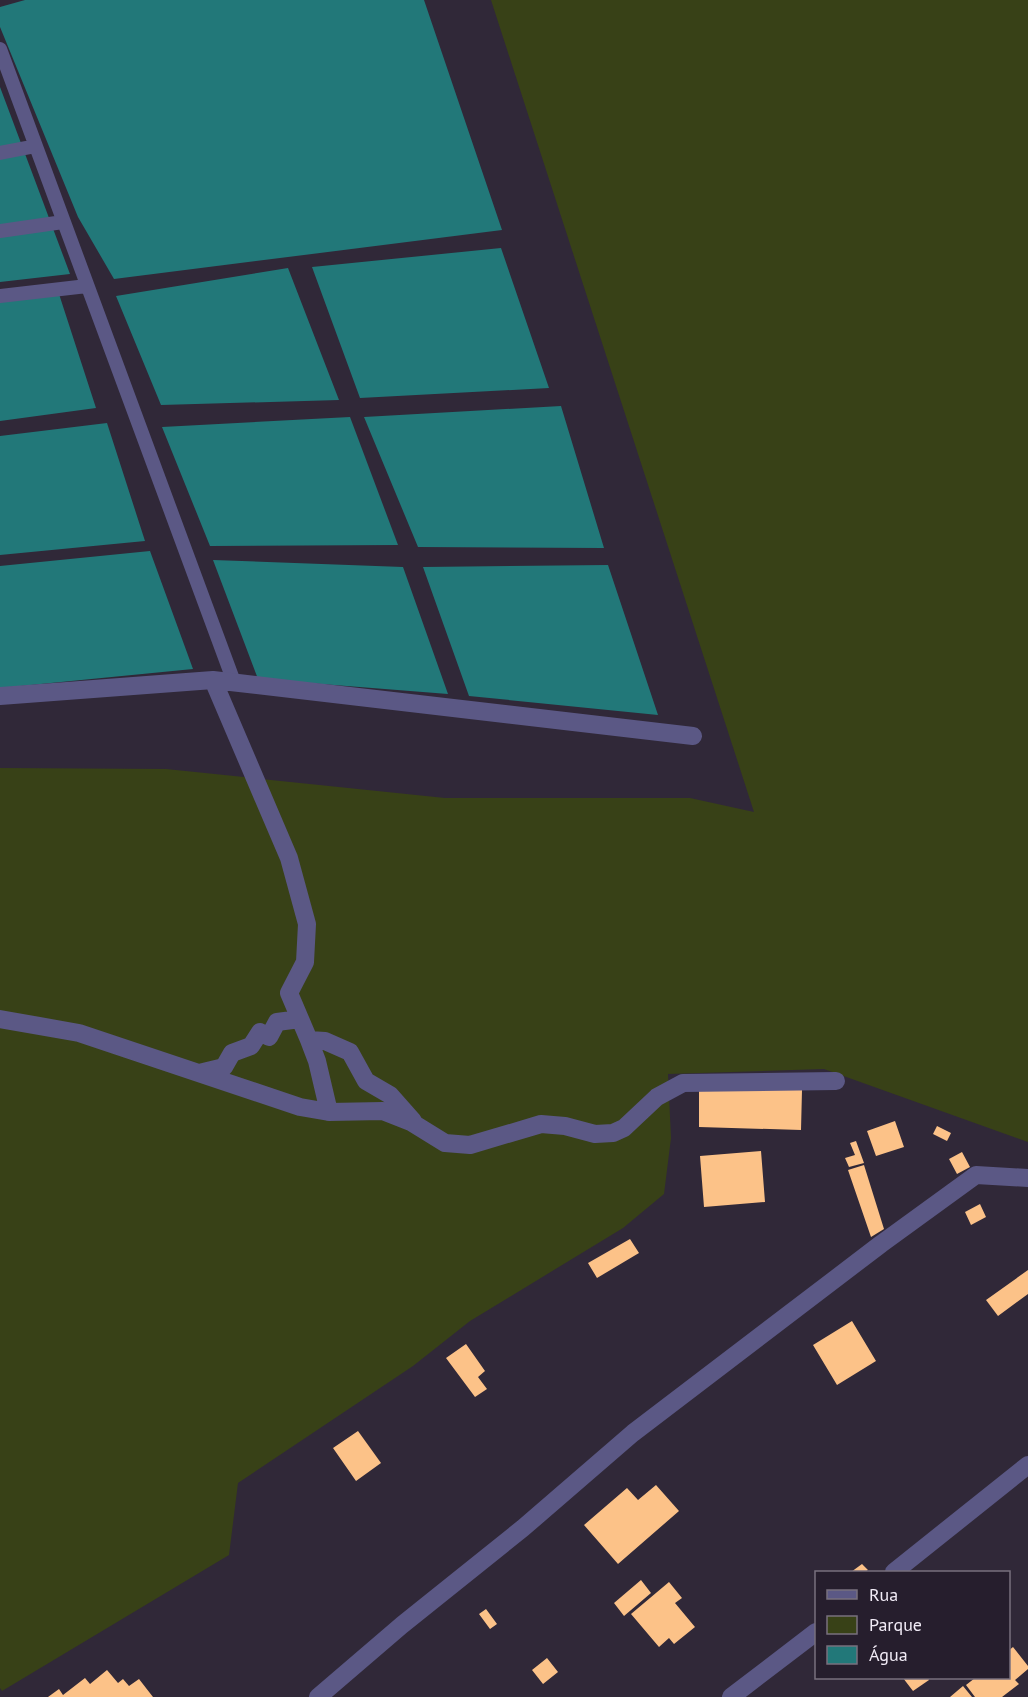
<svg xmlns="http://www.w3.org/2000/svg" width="1028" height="1697" font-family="'PT Sans',sans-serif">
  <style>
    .green { fill: #384117 }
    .water { fill: #227879 }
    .building { fill: #fcc288 }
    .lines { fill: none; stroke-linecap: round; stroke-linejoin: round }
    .service { stroke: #5b5885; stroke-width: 14 }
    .minor { stroke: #5b5885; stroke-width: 18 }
  </style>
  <rect width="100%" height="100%" fill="#302838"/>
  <path class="green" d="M491,0H1028V1142L824,1069L668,1074L671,1138L664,1194L623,1228L470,1321L413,1366L238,1483L229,1555L2,1691L0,1688V768L166,769L445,798H690L754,812Z"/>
  <path class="water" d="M25,0H424L502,230L114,279L78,217L0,27V7Z
    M0,87L70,274L0,282Z
    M501,248L549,388L360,398L312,267Z
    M288,268L339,400L161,405L116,296Z
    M59,294L96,408L0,421V301Z
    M561,406L604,548L418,547L364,417Z
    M350,417L398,545L210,546L162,427Z
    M107,423L145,541L0,555V436Z
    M150,551L193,669L0,688V566Z
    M213,560L403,567L448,694L258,679Z
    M608,565L658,715L469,696L423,567Z"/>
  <path class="building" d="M699,1087L802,1090L801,1130L699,1127Z
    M895,1121L904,1147L876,1156L867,1131Z
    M937,1126L951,1133L947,1141L933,1134Z
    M856,1141L864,1163L849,1167L845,1158L855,1155L850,1143Z
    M761,1151L765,1202L704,1207L700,1156Z
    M962,1152L970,1167L957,1174L949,1159Z
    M864,1165L884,1229L871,1237L848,1170Z
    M980,1204L986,1217L971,1225L965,1212Z
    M630,1239L639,1253L597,1278L588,1263Z
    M1028,1270V1294L998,1316L986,1300Z
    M852,1321L876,1361L837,1385L813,1345Z
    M466,1344L485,1371L478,1377L487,1389L475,1397L446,1358Z
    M358,1431L381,1463L356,1481L333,1448Z
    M656,1485L679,1511L618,1564L584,1525L627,1488L638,1500Z
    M862,1564L868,1570L865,1572H851Z
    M641,1580L651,1593L624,1616L614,1603Z
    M669,1582L682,1598L675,1603L695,1627L674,1644L669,1638L659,1647L631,1614Z
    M486,1609L497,1624L490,1629L479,1614Z
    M1013,1647L1028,1666V1669L1015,1680L1019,1684L1002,1697H975L966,1685L975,1678H1008V1651Z
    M547,1658L558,1672L543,1684L532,1670Z
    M107,1670L118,1683L123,1679L129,1686L139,1679L153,1697H48L59,1689L63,1695L85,1678L90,1684Z
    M903,1678H928L929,1680L913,1691Z
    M963,1686L972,1697H950Z"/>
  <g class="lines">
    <path class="service" d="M0,49L234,682
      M0,153L36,146
      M0,231L63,222
      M0,296L87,286"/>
    <path class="minor" d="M213,680L289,858L307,924L305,962L289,993L309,1040L325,1041L350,1052L366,1081L390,1095L413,1121
      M0,696L213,680L693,736
      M0,1019L79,1033L300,1107L329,1112L383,1111L411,1122L445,1143L470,1145L541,1124L565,1126L595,1134L613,1133L624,1128L657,1097L683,1083L836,1081
      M309,1040L317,1061L329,1112
      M199,1073L224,1067L232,1053L251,1046L260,1032L269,1037L277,1022L300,1019
      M894,1572L1028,1465
      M318,1697L402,1625L523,1528L633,1433L881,1244L976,1175L1028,1178
      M731,1697L816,1632"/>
  </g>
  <rect x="815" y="1571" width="195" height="108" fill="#261e2d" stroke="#78707e" stroke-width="1.5"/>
  <rect x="827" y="1590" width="30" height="9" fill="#5b5885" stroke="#78707e" stroke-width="1.5"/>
  <text x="869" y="1601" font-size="18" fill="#f2ecf7">Rua</text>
  <rect x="827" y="1616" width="30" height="18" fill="#384117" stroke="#78707e" stroke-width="1.5"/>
  <text x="869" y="1631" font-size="18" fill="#f2ecf7">Parque</text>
  <rect x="827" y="1646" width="30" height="18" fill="#227879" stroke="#78707e" stroke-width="1.5"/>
  <text x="869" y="1661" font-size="18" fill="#f2ecf7">Água</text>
</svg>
